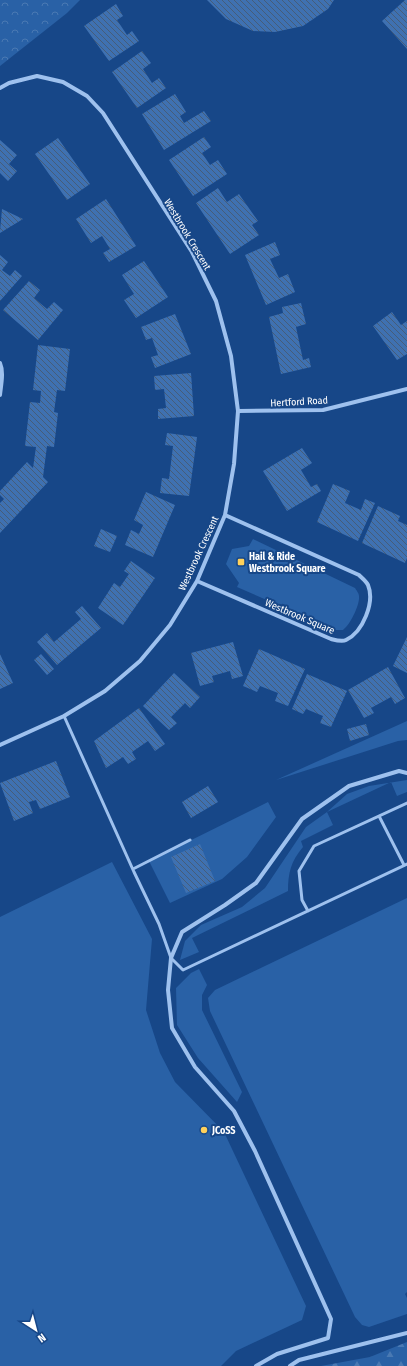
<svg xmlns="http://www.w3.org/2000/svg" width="407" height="1366" font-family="'Fira Sans Condensed',sans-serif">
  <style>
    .green { fill: #2961a6 }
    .forest { fill: url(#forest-firs) }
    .park { fill: url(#park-crowns) }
    .building { fill: url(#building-back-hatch) }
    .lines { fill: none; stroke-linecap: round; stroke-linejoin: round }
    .service { stroke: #9ec1ee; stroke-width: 3 }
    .minor { stroke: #9ec1ee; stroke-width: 4 }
    .poi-dot { fill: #ffd15b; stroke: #174788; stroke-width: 1.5 }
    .labels { text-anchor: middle; stroke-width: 4; stroke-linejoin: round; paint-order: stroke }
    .street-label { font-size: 10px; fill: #fff; stroke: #174788 }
    .poi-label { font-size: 10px; font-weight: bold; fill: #fff; stroke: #174788; text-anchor: start }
  </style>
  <defs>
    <pattern id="forest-firs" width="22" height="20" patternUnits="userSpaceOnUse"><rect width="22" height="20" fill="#2961a6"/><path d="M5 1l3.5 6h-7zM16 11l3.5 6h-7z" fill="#4979b3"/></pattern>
    <pattern id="park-crowns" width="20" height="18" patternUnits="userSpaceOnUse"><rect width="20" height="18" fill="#2961a6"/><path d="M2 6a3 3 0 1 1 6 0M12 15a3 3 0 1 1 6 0" fill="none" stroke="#4979b3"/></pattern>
    <pattern id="building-back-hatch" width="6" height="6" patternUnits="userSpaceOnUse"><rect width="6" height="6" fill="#3f71b1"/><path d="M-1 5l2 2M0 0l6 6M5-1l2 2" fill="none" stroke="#465d79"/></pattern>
  </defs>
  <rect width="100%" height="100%" fill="#174788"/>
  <path class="green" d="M253,539L355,588C356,590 359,593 359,596C360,605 350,625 343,630H336L237,587L239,583L226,564L232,549L249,546Z
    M407,721V740L398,741L276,780Z
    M407,780V792L397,796L391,782L327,812L333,825L301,841L303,847C291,861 288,873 288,891L192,938L199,952L180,960L185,941L201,925L242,907L265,888L306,827L327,812L347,794L369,786Z
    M268,802L276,817L247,857L222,879L170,903L149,861Z
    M112,862L152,939L146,1010L160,1053L175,1082L224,1132L306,1306L302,1320L236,1351L221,1366H0V917Z
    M407,898V1292L405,1294L407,1298V1314L369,1327L362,1325L355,1317L210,1011L208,998L215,990Z
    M199,969L207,985L202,995V1010L242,1092L237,1102L198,1058L177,1025L176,988L191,973Z"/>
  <path class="forest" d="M407,1342V1366H321L370,1357Z"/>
  <path class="park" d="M0,0H80L67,13L0,66Z"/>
  <path class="building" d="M207,0H334L328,9L303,26L275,32L253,31L226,19Z
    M405,0H407V49L382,21Z
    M116,4L123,16L117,20L127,35L132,31L139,41L109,61L84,26Z
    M142,51L151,63L143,69L152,83L159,78L166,88L137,108L112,72Z
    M175,94L186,112L180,116L184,123L204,111L211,121L164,150L142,114Z
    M204,137L211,147L202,153L210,165L218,160L227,174L193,196L169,160Z
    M58,138L90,184L67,200L35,154Z
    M0,140L17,155L9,164L17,171L8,181L0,173Z
    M218,188L227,202L239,194L258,221L252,225L259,235L230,254L196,203Z
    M106,199L136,246L109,262L103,253L110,249L102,236L91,243L76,219Z
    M2,209L23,219L0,233V231Z
    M275,242L280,255L270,259L279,278L288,274L295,292L266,305L245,255Z
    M0,255L8,262L2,270L10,276L15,270L22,276L0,301Z
    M144,261L168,297L136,318L124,300L134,294L122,275Z
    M29,281L40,290L34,298L47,309L54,302L63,310L38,340L3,310Z
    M301,303L306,324L296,327L303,360L309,358L311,367L281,374L269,317L283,313L282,307Z
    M392,312L401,325L407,321V354L397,360L373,326Z
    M175,314L191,354L155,368L151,357L158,355L152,338L146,340L141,327Z
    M38,345L70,349L65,391L57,390L54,412L58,413L54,447L47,446L43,477L48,482L0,533V503L4,499L0,495V491L27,462L33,468L36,447L25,446L30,402L40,403L41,391L33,390Z
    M191,373L194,416L158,419V409L166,408L164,389L155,390L154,376Z
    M167,433L197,437L189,496L160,493L162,478L169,479L173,446L165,445Z
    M302,448L312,463L301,470L311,487L317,484L321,491L287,511L263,471Z
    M333,484L350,491L345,503L361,510L365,499L375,503L358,541L317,522Z
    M146,492L175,505L153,557L125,545L131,530L139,534L143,525L134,520Z
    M378,506L400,516L398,521L407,525V558L405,563L362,543Z
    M101,529L117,536L110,552L94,546Z
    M131,561L155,578L123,625L98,608L114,583L120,587L129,574L124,571Z
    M82,606L101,628L57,665L37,642L47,633L54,642L81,619L75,612Z
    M407,637V673L393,666Z
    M233,642L243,676L232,679L230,671L212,676L214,682L200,686L191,653Z
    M259,649L305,669L288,706L275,701L278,693L260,686L257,692L243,686Z
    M0,654L13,683L0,689Z
    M41,654L54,669L47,675L34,660Z
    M388,667L405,698L395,704L391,697L371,708L374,713L364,718L348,690Z
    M174,673L200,697L190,708L185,703L171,717L177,723L169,730L143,706Z
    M307,674L347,691L331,727L320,723L323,716L306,709L303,714L292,709Z
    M139,708L165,744L155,751L148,741L132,752L136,759L128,764L123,757L106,768L94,741Z
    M366,724L369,735L350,741L347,729Z
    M56,761L70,797L40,809L36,800L29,802L33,813L14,821L0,783Z
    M208,786L218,802L191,818L182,802Z
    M200,844L215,881L186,893L171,857Z"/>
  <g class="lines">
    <path class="service" d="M64,716L134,872L159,924L171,958L183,970L407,864
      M379,816L404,865
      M133,869L190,840
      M308,911L302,900L299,871L314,846L407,803"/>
    <path class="minor" d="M0,88L9,83L37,76L63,82L87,96L103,113L192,252L216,301L231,356L238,411L234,464L225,515L197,581L170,625L140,661L105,691L64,716L0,745
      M0,363C4,372 1,385 0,395
      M238,411L323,410L407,389
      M197,581L331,639C335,640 342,642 346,640C363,632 375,602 368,585C366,581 362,578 359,575L225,515
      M256,1366L277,1354L328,1338L331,1319L255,1151L234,1111L195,1067L172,1028L168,990L171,958L182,932L225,905L256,883L302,819L349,786L399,771L407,773
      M290,1366L299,1360L407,1333"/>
  </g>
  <g class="poi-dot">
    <rect x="237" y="558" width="8" height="8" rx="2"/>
    <circle cx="204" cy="1130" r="4"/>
  </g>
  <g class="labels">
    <g class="street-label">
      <text transform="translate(188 234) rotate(59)" y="4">Westbrook Crescent</text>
      <text transform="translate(299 401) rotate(-3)" y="4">Hertford Road</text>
      <text transform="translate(198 553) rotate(-65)" y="4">Westbrook Crescent</text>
      <text transform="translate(300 616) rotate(23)" y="4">Westbrook Square</text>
    </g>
    <g class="poi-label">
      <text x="249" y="560">Hail &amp; Ride<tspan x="249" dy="12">Westbrook Square</tspan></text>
      <text x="212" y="1134">JCoSS</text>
    </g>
  </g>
  <g transform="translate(36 1330) rotate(144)" stroke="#174788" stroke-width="3" paint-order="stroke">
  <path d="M0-3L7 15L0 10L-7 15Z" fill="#ffffff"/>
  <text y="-6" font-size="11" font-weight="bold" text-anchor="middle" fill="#ffffff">N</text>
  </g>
</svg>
